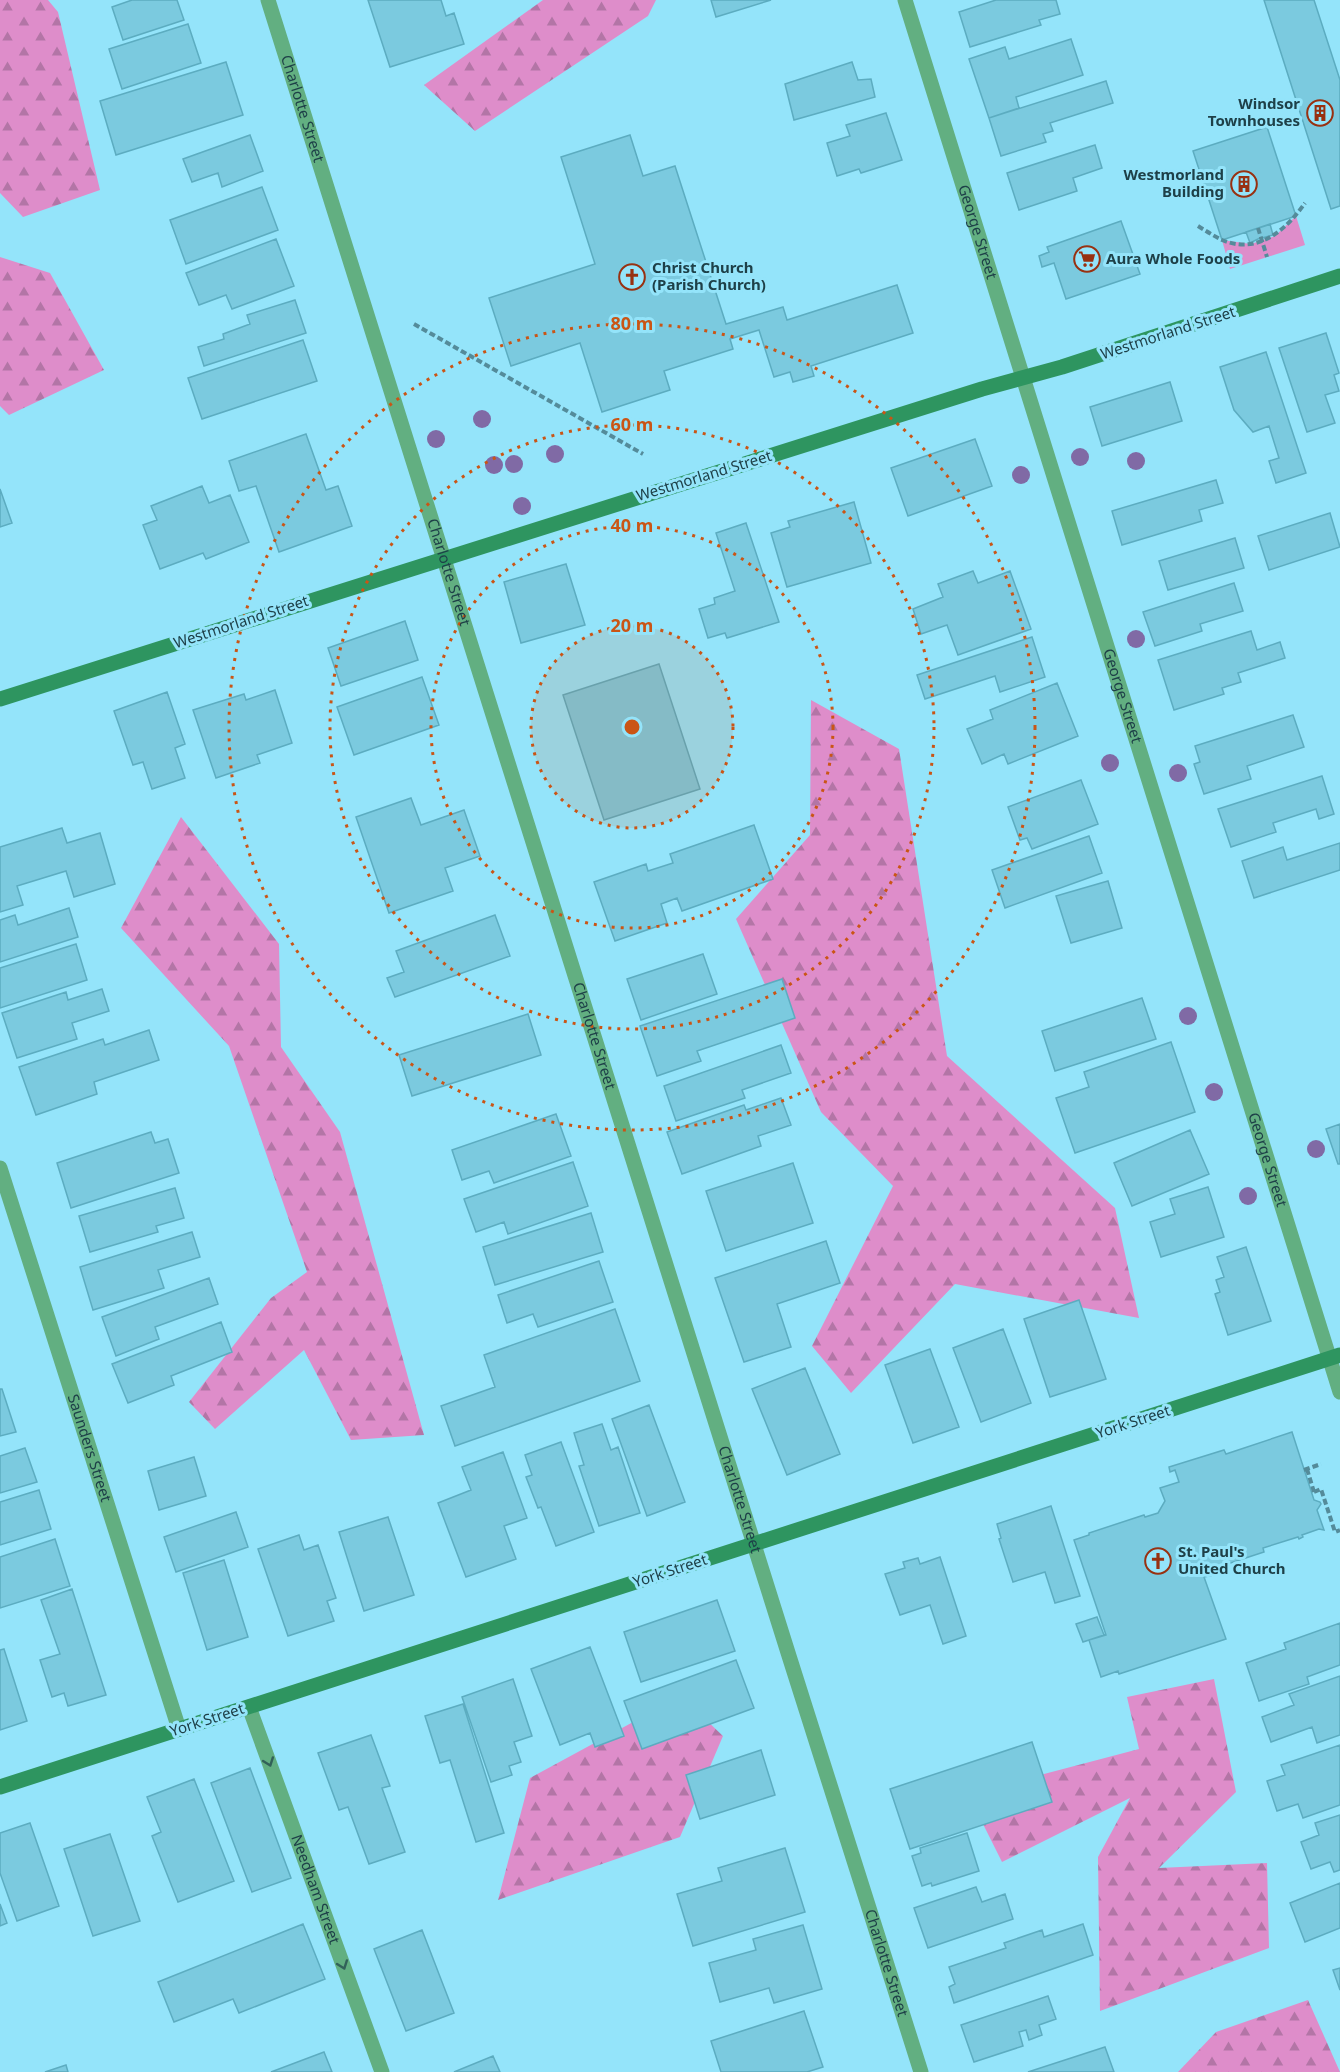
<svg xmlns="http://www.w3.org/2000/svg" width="1340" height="2072" font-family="'Noto Sans',sans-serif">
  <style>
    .green { fill: #de8dca }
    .forest { fill: url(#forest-firs) }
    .building { fill: #7bcadf; stroke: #5cacc0; stroke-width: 1.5 }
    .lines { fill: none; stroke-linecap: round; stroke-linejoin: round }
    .path { stroke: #548b9a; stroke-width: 4; stroke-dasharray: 6 3; stroke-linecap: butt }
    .street { stroke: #62af81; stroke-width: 15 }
    .secondary { stroke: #2e9560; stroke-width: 15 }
    .tree { fill: #806aa5 }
    .oneway { stroke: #326159 }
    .ring { fill: none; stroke: #ca5515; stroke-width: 3; stroke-dasharray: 3 6 }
    .labels { text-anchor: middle; stroke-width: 6; stroke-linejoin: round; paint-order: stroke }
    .poi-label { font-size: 15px; font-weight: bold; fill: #1e4048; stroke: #94e4fa; text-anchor: start }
    .street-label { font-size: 15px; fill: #1e4048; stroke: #94e4fa }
    .centre { fill: #ca5515; stroke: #94e4fa; stroke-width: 3 }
    .ring-label { font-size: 18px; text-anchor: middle; font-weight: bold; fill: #ca5515; stroke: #94e4fa; stroke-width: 6; stroke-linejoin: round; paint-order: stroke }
  </style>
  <defs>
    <pattern id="forest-firs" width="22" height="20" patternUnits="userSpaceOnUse" patternTransform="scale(1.5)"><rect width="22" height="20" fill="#de8dca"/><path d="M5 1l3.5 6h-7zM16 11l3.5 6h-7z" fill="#b375a6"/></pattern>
  </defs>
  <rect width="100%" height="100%" fill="#94e4fa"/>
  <path class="green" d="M1296,216L1305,245L1230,269L1222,240L1251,244L1275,236Z"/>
  <path class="forest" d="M0,0H48L58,12L100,190L23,217L0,193Z
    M543,0H656L648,16L475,131L424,85Z
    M0,257L50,273L104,370L9,415L0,406Z
    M811,700L899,749L947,1056L1115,1208L1139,1318L955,1284L851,1393L812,1346L893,1186L821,1112L736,919L810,835Z
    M181,817L279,944L281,1047L340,1132L424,1435L351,1440L304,1350L215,1429L189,1402L271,1298L307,1272L229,1046L121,928Z
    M1214,1679L1236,1792L1159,1868L1267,1863L1269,1948L1100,2011L1098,1857L1130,1798L1002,1862L968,1794L1139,1749L1127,1697Z
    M681,1696L723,1736L680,1837L498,1900L530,1778Z
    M1308,2000L1340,2072H1178L1216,2032Z"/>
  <path class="building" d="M132,0H177L184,20L123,40L112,7Z
    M368,0H441L446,16L454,13L464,44L390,67Z
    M711,0H771L716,17Z
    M996,0H1056L1060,14L1039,20L1041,25L970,47L959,12Z
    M1264,0H1314L1340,80V206L1331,209Z
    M188,24L201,63L122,89L109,49Z
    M1071,39L1083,75L1016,97L1019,108L989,118L969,59L1005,47L1009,59Z
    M226,62L243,115L116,155L100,101Z
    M852,62L858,80L871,79L875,97L794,120L785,84Z
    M1106,81L1113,103L1050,123L1053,131L1043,134L1046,142L1001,156L989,118Z
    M886,113L902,160L861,173L859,169L837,176L827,143L850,136L846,125Z
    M1267,127L1296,216L1222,240L1193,151Z
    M250,135L263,171L222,187L218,173L192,182L183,159Z
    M630,135L643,176L675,166L726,324L783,307L787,320L897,285L913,333L811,366L814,376L793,382L790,372L774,377L759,330L730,339L733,349L664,371L670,390L602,412L580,343L511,366L489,298L595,264L561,157Z
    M1095,145L1102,168L1073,178L1077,191L1019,210L1007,173Z
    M262,187L278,230L186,264L170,220Z
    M1121,221L1140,274L1066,299L1054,263L1042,267L1039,256L1049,252L1047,247Z
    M1270,224L1273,235L1258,239L1250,243L1246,232Z
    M276,239L294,286L232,309L226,295L199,305L186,273Z
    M295,300L306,333L204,366L198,347L224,339L223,334L250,324L247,315Z
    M1326,333L1339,373L1334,375L1339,391L1325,395L1335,423L1307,432L1279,348Z
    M303,340L317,381L202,419L188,378Z
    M1266,352L1306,473L1276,483L1269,461L1279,458L1269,426L1253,432L1234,410L1220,367Z
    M1170,382L1182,421L1102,446L1090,407Z
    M306,434L326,490L338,486L352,526L279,552L256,486L239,491L229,461Z
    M975,439L992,486L908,516L891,468Z
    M1216,480L1223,503L1199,510L1202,521L1122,545L1112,511Z
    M202,486L209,503L230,495L249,542L206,559L203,553L160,569L143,525L157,520L151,506Z
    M0,489L12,523L0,527Z
    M854,502L871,563L787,587L771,533L790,527L788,521Z
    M1330,513L1340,547L1269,570L1258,536Z
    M746,523L779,622L727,638L725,633L708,638L699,609L715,604L714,598L735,591L716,533Z
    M1235,538L1244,568L1168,590L1159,561Z
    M566,564L585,625L521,643L504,582Z
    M973,571L978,583L1010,571L1031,629L958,655L947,625L921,634L913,609L943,597L938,584Z
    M1234,583L1243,611L1200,624L1202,631L1155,646L1143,612Z
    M405,621L418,660L341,686L328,648Z
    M1251,631L1257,650L1280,642L1285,658L1238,673L1241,682L1222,688L1224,694L1174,710L1158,660Z
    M1032,637L1045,677L1000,692L995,676L925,699L917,675Z
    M659,664L700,789L604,820L563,695Z
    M422,677L439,725L354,755L337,707Z
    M1057,683L1078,736L1008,764L1004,754L982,764L967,729L993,719L990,710Z
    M275,690L292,743L257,755L260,763L216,778L193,710L244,694L246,700Z
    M167,692L185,744L175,748L185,778L152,789L143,762L133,765L114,711Z
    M1293,715L1304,747L1247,766L1251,779L1204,794L1194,764L1200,762L1195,746Z
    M1322,776L1334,814L1319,819L1316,809L1273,823L1276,832L1231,847L1218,809Z
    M1081,780L1098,824L1032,849L1027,838L1020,840L1008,807Z
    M411,798L421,825L464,810L480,856L445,868L453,891L389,913L356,817Z
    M754,825L773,879L682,911L677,898L661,904L667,923L615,941L594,882L646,864L648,871L673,863L670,854Z
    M62,828L67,843L100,833L115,884L74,897L66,871L17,886L23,905L0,912V847Z
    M1089,836L1102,873L1005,908L992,870Z
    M1340,843V870L1254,898L1242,861L1283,847L1287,860Z
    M1108,881L1122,928L1071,943L1056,896Z
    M69,908L78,937L0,962V920L15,915L18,925Z
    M495,915L510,956L395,997L387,978L404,972L396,951Z
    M76,944L87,980L0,1008V968Z
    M703,954L717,994L641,1020L627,979Z
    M782,979L795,1018L697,1051L701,1061L657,1076L640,1026Z
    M102,989L109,1011L72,1023L77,1039L17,1058L2,1013L66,992L68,1000Z
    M1142,998L1156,1039L1055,1071L1042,1031Z
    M528,1014L541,1055L412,1096L399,1055Z
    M149,1030L159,1060L94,1082L97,1094L36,1115L19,1067L103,1039L105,1045Z
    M1171,1042L1195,1112L1075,1153L1056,1098L1089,1087L1084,1072Z
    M781,1045L791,1073L742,1090L745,1098L676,1121L664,1086Z
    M781,1098L791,1125L758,1136L761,1146L682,1174L667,1132L744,1105L746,1110Z
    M556,1114L571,1156L494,1183L489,1171L462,1180L452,1150Z
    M1340,1124V1164H1338L1326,1129Z
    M1190,1130L1209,1174L1132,1206L1114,1163Z
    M151,1132L155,1143L168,1139L179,1173L71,1208L57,1163Z
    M573,1162L588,1206L508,1234L504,1222L476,1232L464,1199Z
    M793,1163L813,1223L726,1251L706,1191Z
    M1208,1187L1224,1237L1161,1257L1150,1222L1175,1214L1170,1199Z
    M175,1188L184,1218L156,1226L158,1232L90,1252L79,1216Z
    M591,1213L603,1252L495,1285L483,1247Z
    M192,1232L200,1257L158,1270L164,1288L93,1310L80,1267Z
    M826,1241L840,1283L777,1304L791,1347L744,1362L715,1278Z
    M1246,1247L1271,1321L1228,1335L1215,1294L1220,1292L1216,1280L1224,1277L1217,1257Z
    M599,1261L613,1302L538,1327L533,1314L507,1323L498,1295Z
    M209,1278L218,1304L155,1327L159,1339L116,1356L102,1317Z
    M1079,1300L1106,1379L1050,1397L1024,1319Z
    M615,1309L640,1381L455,1446L441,1406L495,1387L484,1355Z
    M221,1322L232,1352L171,1376L174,1385L128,1403L112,1364Z
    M1003,1329L1031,1403L981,1422L953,1348Z
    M930,1349L959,1427L913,1443L885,1365Z
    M805,1368L840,1454L787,1475L752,1389Z
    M0,1389H2L16,1432L0,1436Z
    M649,1405L685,1502L647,1516L612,1419Z
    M602,1424L611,1450L618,1447L640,1513L599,1526L579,1466L584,1465L574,1433Z
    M1292,1432L1314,1500L1320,1502L1321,1504L1317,1510L1324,1530L1319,1529L1302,1535L1303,1537L1299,1539L1298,1537L1263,1548L1264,1552L1212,1569L1214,1575L1204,1577L1226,1639L1119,1674L1118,1671L1101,1677L1089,1640L1106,1635L1074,1540L1089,1535V1533L1144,1515L1145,1517L1158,1513L1165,1501L1160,1488L1179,1482L1175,1470L1170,1472L1169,1467L1224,1450L1226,1454Z
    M561,1442L594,1532L556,1546L541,1507L538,1508L526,1477L532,1475L525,1455Z
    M25,1448L37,1482L0,1493V1456Z
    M503,1452L527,1518L504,1526L516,1559L466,1577L438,1503L471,1490L462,1467Z
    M194,1457L206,1496L159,1510L148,1471Z
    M39,1490L51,1529L0,1545V1502Z
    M1051,1506L1080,1596L1055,1603L1045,1572L1013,1582L999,1539L1001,1538L997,1524Z
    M236,1512L248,1547L176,1572L164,1537Z
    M388,1517L414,1595L364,1611L339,1532Z
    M299,1535L304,1550L318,1545L336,1598L327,1601L334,1621L288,1636L258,1549Z
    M55,1539L70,1586L0,1608V1557Z
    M940,1557L966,1636L943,1644L930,1605L900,1615L885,1574L905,1568L903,1562L918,1558L920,1564Z
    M224,1560L248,1637L207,1650L183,1573Z
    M72,1589L106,1695L68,1706L64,1693L52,1697L40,1660L60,1654L41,1600Z
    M717,1600L735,1651L641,1682L624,1632Z
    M1097,1617L1104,1635L1083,1642L1076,1624Z
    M1340,1623V1665L1307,1677L1309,1684L1259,1701L1246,1663L1286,1649L1284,1643Z
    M590,1647L624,1736L595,1747L590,1733L560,1745L531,1669Z
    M4,1649L27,1721L0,1730V1650Z
    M736,1660L754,1708L642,1749L624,1701Z
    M1340,1676V1735L1317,1743L1312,1727L1271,1742L1262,1717L1294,1705L1289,1694Z
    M513,1679L532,1736L514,1742L521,1762L509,1766L512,1775L491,1782L462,1697Z
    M463,1704L504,1833L476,1842L450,1760L440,1763L425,1716Z
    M371,1735L390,1786L382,1788L405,1852L369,1864L348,1807L339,1810L318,1753Z
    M1032,1742L1052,1802L910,1849L890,1789Z
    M1340,1745V1805L1303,1818L1298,1804L1277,1811L1267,1781L1285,1775L1281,1765Z
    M761,1750L775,1795L700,1819L686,1775Z
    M250,1768L291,1878L252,1892L211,1783Z
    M194,1779L234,1881L178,1902L152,1836L161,1832L147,1797Z
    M1340,1815V1870L1334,1872L1330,1862L1311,1869L1301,1842L1319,1835L1315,1823Z
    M30,1823L59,1906L17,1921L0,1873V1833Z
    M967,1833L979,1871L932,1886L931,1883L922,1886L912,1856L921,1853L920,1848Z
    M110,1834L140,1921L93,1936L64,1849Z
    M785,1848L805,1912L693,1946L677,1894L722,1881L718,1868Z
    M1340,1883V1928L1305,1942L1290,1903Z
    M976,1887L982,1902L1005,1894L1013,1919L928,1948L914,1908Z
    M0,1904L7,1923L0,1926Z
    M303,1924L325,1979L239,2013L233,1999L174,2022L158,1982Z
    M1083,1924L1093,1955L954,2003L949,1987L955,1984L949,1967L1006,1948L1004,1943L1042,1930L1044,1937Z
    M803,1925L822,1989L774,2003L769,1988L720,2002L709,1963L756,1950L753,1939Z
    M422,1930L454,2013L406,2031L374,1949Z
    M1340,1968V1990L1333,1970Z
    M1048,1996L1056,2019L1039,2025L1042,2035L1029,2040L1026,2030L1019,2032L1023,2046L974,2062L961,2025Z
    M804,2011L823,2067L807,2072H721L711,2041Z
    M1105,2047L1114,2072H1028Z
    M324,2052L332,2072H271Z
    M493,2056L500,2072H454Z
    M66,2065L68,2072H45Z"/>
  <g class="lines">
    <path class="path" d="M1198,226C1206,231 1214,236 1222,240C1258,255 1286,230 1305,203
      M1258,228L1267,257
      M414,324L643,454
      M1307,1469L1314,1492H1311
      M1304,1470L1321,1464
      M1314,1492L1321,1489L1335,1532L1340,1530"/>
    <g class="street">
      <path id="s1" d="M268,0C487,690 701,1382 921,2072"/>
      <path id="s2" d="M905,0L1340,1392"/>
      <path id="s3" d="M0,1168L179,1729"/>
      <path id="s4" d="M249,1707L382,2072"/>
    </g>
    <path class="secondary" d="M0,699L982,389L1062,367L1340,276
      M0,1787L1340,1355"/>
  </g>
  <g class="tree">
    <circle cx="482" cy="419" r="9"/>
    <circle cx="436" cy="439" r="9"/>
    <circle cx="555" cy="454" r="9"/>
    <circle cx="1080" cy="457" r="9"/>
    <circle cx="1136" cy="461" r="9"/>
    <circle cx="514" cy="464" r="9"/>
    <circle cx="494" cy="465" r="9"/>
    <circle cx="1021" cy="475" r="9"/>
    <circle cx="522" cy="506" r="9"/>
    <circle cx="1136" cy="639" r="9"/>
    <circle cx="1110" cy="763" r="9"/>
    <circle cx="1178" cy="773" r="9"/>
    <circle cx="1188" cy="1016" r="9"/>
    <circle cx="1214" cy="1092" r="9"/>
    <circle cx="1316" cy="1149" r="9"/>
    <circle cx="1248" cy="1196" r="9"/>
  </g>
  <defs><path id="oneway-chevron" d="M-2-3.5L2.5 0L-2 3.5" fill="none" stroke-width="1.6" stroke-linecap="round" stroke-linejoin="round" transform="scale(1.5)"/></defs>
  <g class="oneway">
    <use href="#oneway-chevron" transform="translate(269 1762) rotate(70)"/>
    <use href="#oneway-chevron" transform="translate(343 1965) rotate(70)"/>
  </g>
  <circle cx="632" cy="727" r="101" fill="#ca5515" fill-opacity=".12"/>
  <g class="ring">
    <circle cx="632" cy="727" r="101"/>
    <circle cx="632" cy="727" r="201"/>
    <circle cx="632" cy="727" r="302"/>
    <circle cx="632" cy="727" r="403"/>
  </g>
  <defs>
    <g id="building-ring" transform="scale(1.35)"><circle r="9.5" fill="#94e4fa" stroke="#983111" stroke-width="1.5"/><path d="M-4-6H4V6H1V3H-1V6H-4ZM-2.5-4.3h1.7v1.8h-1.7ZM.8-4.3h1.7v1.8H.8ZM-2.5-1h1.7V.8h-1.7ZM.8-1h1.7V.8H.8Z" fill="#983111"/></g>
    <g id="supermarket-ring" transform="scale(1.35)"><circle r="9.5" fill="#94e4fa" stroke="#983111" stroke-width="1.5"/><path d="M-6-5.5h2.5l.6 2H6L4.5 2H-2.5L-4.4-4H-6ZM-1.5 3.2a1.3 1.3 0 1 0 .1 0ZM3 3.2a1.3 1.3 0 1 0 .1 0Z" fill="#983111"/></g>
    <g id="church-ring" transform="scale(1.35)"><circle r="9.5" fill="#94e4fa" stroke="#983111" stroke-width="1.5"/><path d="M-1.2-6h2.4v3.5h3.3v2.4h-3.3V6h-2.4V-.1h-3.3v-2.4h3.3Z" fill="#983111"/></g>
  </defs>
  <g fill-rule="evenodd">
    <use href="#building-ring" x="1320" y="113"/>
    <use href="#building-ring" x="1244" y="184"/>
    <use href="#supermarket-ring" x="1087" y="259"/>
    <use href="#church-ring" x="632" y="277"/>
    <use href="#church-ring" x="1158" y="1561"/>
  </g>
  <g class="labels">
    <g class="poi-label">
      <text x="1300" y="109" text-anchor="end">Windsor<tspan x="1300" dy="17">Townhouses</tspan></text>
      <text x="1224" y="180" text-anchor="end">Westmorland<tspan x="1224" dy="17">Building</tspan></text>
      <text x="1106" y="264">Aura Whole Foods</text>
      <text x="652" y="273">Christ Church<tspan x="652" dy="17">(Parish Church)</tspan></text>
      <text x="1178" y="1557">St. Paul's<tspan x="1178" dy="17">United Church</tspan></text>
    </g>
    <g class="street-label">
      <text dy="5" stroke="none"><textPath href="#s1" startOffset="114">Charlotte Street</textPath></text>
      <text dy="5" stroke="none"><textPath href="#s2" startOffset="243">George Street</textPath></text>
      <text transform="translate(1168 333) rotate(-18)" y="5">Westmorland Street</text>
      <text transform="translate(704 476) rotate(-17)" y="5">Westmorland Street</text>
      <text dy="5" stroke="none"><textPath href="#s1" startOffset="600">Charlotte Street</textPath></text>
      <text transform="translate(241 622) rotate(-18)" y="5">Westmorland Street</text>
      <text dy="5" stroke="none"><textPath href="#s2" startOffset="729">George Street</textPath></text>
      <text dy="5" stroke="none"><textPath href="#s1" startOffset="1086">Charlotte Street</textPath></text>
      <text dy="5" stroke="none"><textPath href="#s2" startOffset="1215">George Street</textPath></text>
      <text transform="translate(1133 1422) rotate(-18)" y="5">York Street</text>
      <text dy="5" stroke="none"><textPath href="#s3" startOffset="294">Saunders Street</textPath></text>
      <text dy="5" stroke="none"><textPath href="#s1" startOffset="1572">Charlotte Street</textPath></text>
      <text transform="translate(670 1571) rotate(-18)" y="5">York Street</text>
      <text transform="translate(207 1720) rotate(-18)" y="5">York Street</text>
      <text dy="5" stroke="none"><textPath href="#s4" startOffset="194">Needham Street</textPath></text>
      <text dy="5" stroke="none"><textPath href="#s1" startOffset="2058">Charlotte Street</textPath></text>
    </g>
  </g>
  <circle cx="632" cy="727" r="9" class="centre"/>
  <g class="ring-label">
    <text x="632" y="330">80 m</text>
    <text x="632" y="431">60 m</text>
    <text x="632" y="532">40 m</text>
    <text x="632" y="632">20 m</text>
  </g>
</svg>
